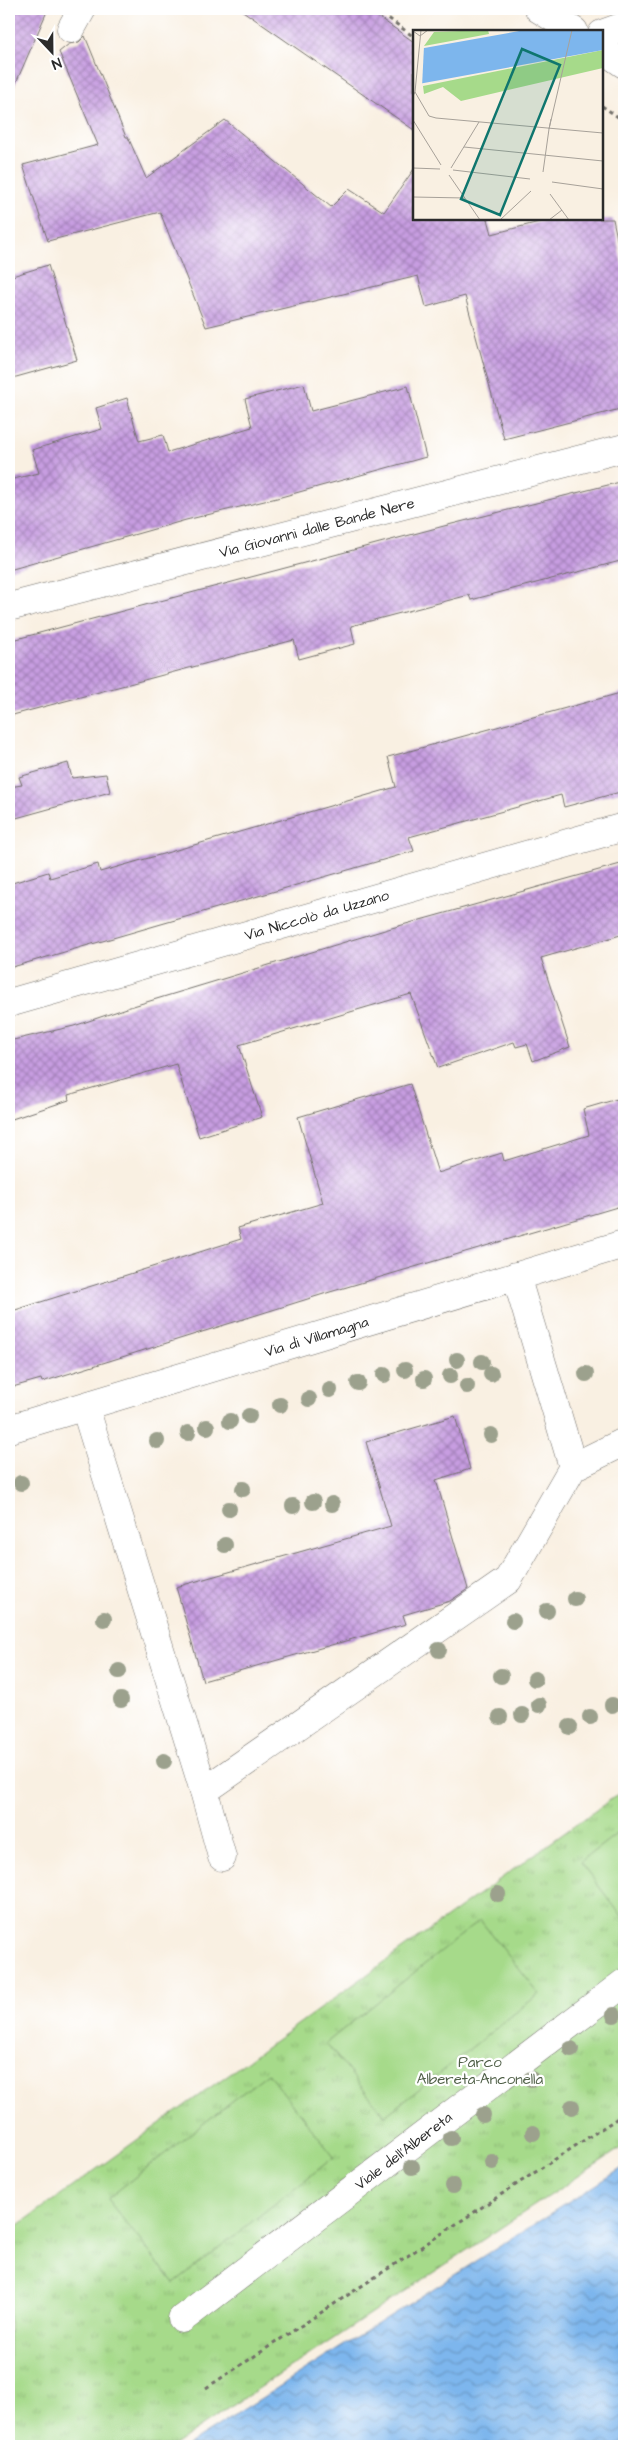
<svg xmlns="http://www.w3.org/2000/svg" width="633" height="2455" font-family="'Architects Daughter',sans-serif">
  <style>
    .grass { fill: url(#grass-tufts); stroke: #68825a }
    .garden { fill: #a6da8a; stroke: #68825a }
    .water { fill: url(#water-waves); stroke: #54708c }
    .building { fill: url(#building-cross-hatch) }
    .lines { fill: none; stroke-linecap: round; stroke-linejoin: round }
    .minor-casing { stroke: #73706b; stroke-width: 29 }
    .major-casing { stroke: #73706b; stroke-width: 29 }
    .path { stroke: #73706b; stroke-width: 3; stroke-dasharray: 4 4; stroke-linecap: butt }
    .minor { stroke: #fff; stroke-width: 28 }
    .major { stroke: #fff; stroke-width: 28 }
    .tree { fill: #9ca18d }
    .labels { text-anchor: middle; stroke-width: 4.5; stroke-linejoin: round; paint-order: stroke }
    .street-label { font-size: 15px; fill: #2b2b2b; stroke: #fff }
    .park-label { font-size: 15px; fill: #506048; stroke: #fff }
    .inset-road { fill: none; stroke: #a7a199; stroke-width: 1 }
    .view { fill: #0f766e; fill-opacity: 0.15; stroke: #0f766e; stroke-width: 2.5 }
    .inset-edge { fill: none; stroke: #2b2b2b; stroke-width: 2.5 }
  </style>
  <defs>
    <pattern id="grass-tufts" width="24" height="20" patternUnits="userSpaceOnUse" patternTransform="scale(1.25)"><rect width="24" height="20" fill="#a6da8a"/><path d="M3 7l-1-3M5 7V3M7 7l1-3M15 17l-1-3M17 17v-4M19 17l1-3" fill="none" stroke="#8fbb77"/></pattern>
    <pattern id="water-waves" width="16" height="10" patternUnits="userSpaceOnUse" patternTransform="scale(1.25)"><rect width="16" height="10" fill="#7db6ed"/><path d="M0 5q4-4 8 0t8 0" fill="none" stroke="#6794c0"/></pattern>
    <pattern id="building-cross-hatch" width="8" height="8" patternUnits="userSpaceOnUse" patternTransform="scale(1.25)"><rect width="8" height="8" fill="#c79de1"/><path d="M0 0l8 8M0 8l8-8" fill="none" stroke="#a280b7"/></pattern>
  </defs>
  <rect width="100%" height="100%" fill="#fff"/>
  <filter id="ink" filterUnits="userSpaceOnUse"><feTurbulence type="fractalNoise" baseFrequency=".02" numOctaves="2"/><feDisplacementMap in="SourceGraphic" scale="10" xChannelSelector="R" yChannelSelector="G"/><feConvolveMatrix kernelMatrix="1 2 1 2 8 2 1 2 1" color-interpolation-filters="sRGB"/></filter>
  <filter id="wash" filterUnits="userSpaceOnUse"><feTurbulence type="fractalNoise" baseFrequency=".0096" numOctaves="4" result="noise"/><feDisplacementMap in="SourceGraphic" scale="20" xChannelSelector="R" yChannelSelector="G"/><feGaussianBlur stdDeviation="1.12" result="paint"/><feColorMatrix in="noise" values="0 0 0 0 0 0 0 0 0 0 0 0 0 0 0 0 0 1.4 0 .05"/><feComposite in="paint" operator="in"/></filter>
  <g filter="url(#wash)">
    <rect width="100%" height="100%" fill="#f9f0e2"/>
    <path class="grass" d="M624,1790V2146L172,2446H9V2232Z"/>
    <path class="garden" d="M624,1828V1919L580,1862Z
      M480,1920L539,1994L385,2116L326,2043Z
      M268,2073L334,2157L174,2283L107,2199Z"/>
    <path class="water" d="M624,2167V2446H185H186Z"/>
    <g id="blocks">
      <path class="building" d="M9,9H48L9,99Z
        M240,9H367L414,42V130Z
        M85,36L126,137H128L146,178L225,120L331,207L349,189L384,212L414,169V219H488L492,234L551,219H613L624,273V408L504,439L465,296L426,307L418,276L206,327L160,212L48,241L23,165L98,145L59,52L69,44L79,42Z
        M48,265L77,360L9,379V277Z
        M304,384L311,411L408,386L426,457L281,497L186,520L9,570V480L39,473L32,450L102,429L96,408L127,398L139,441L163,435L168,452L252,427L245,399Z
        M624,481V560L471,600L469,595L351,626L355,644L299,659L294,640L9,716V641L444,526Z
        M624,692V791L564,807L561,795L409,837L414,851L9,968V884L48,872L50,878L98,864L100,872L396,787L388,757Z
        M68,763L72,778L106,774L110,792L9,820V787L22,785L19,777Z
        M624,863V934L541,958L570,1047L533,1061L527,1044L516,1047L514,1042L438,1068L411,994L239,1045L262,1117L199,1137L176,1064L68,1095L69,1100L9,1120V1041L74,1026L130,1007L388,929Z
        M410,1084L438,1173L502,1153L504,1161L589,1135L583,1109L624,1097V1205L330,1292L42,1382L41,1379L9,1388V1312L241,1239L238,1228L323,1203L298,1117Z
        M455,1416L470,1469L436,1480L468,1589L450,1601L403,1615L406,1624L203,1681L176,1587L391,1526L366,1442Z"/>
    </g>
  </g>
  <g filter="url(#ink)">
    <use href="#blocks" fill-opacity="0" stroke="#73706b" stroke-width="1"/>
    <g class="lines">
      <g class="minor-casing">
        <g id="minor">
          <path d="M539,9L574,31"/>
          <path d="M71,29L82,9"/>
          <path d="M602,34L624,26"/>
          <path d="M602,49L624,64"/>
          <path id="s1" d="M9,607L624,448"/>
          <path id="s2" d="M9,1003L624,827"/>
          <path d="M85,1407L204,1791L222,1857"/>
          <path d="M573,1467L624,1442"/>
          <path d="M204,1791L508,1580L573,1467L516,1276"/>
          <path id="s3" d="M182,2319L624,1983"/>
        </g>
      </g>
      <g class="major-casing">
        <g id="major">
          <path id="s4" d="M9,1429L624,1244"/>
        </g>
      </g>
      <path class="path" d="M376,9L414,37
        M602,106L624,121
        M206,2388L624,2114"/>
      <use href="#minor" class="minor"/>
      <use href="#major" class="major"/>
    </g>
    <g class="tree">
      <circle cx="457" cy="1360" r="8"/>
      <circle cx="482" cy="1362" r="8"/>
      <circle cx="405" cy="1370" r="8"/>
      <circle cx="491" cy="1374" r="8"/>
      <circle cx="586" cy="1374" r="8"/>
      <circle cx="384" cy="1375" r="8"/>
      <circle cx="450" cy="1376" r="8"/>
      <circle cx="424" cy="1379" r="8"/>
      <circle cx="358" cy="1383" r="8"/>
      <circle cx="467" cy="1386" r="8"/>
      <circle cx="330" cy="1390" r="8"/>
      <circle cx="309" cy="1399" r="8"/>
      <circle cx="280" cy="1405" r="8"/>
      <circle cx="249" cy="1416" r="8"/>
      <circle cx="230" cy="1421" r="8"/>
      <circle cx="207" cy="1427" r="8"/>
      <circle cx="188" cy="1433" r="8"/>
      <circle cx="491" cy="1435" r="8"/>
      <circle cx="157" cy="1441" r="8"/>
      <circle cx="21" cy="1483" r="8"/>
      <circle cx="243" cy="1489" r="8"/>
      <circle cx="313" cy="1502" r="8"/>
      <circle cx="332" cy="1504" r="8"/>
      <circle cx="293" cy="1506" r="8"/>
      <circle cx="229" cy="1509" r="8"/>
      <circle cx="225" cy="1545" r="8"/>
      <circle cx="575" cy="1599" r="8"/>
      <circle cx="547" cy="1611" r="8"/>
      <circle cx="104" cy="1619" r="8"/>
      <circle cx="513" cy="1621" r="8"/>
      <circle cx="439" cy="1650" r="8"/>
      <circle cx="119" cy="1671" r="8"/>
      <circle cx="501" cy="1676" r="8"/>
      <circle cx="535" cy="1679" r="8"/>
      <circle cx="121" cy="1700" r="8"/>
      <circle cx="539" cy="1705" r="8"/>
      <circle cx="612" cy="1705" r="8"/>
      <circle cx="522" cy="1715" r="8"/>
      <circle cx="500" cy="1717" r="8"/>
      <circle cx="590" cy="1717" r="8"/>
      <circle cx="570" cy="1727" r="8"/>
      <circle cx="164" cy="1761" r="8"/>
      <circle cx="498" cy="1894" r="8"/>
      <circle cx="614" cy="2015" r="8"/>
      <circle cx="571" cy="2049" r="8"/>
      <circle cx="531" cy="2079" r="8"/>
      <circle cx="572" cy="2107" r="8"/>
      <circle cx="483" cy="2115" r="8"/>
      <circle cx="533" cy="2133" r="8"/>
      <circle cx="451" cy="2138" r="8"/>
      <circle cx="492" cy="2162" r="8"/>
      <circle cx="412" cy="2167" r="8"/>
      <circle cx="453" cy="2186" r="8"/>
    </g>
  </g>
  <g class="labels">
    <g class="street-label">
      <text dy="5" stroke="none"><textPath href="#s1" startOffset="318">Via Giovanni dalle Bande Nere</textPath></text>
      <text dy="5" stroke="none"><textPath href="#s2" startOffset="320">Via Niccolò da Uzzano</textPath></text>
      <text dy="5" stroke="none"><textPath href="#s4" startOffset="321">Via di Villamagna</textPath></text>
      <text dy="5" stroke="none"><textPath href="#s3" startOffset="278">Viale dell'Albereta</textPath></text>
    </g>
    <g class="park-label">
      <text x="480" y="2067">Parco<tspan x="480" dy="17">Albereta-Anconella</tspan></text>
    </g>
  </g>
  <g transform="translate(413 30)">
    <rect width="190" height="190" fill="#f9f0e2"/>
    <path d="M75,0L76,4L11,16L21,2ZM190,20V38L48,71L30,57L11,64L10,56Z" fill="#a6da8a"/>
    <path d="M112,0H190V20L0,55V20Z" fill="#7db6ed"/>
    <path d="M11,16L9,57L0,58L1,17Z" fill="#f9f0e2"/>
    <path class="inset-road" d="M0,1L7,6L15,0M2,62L8,0M0,66L2,62L16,86L23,88L190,103M138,89L136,99L159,0M0,90L28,135M51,117L190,131M0,138L27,139M38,138L66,92M40,140L117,149M130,142L136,99M36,145L67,190M139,152L190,159M137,164L156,190M0,167L52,168M87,190L118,161M136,190L149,180"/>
    <path class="view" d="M109,19L147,35L87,185L48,169Z"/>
    <rect width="190" height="190" class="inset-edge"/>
  </g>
  <rect width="633" height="2455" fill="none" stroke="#fff" stroke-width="30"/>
  <g transform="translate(52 52) rotate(158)" stroke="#ffffff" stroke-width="4" paint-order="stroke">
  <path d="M0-4L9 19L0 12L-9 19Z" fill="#2b2b2b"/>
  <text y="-8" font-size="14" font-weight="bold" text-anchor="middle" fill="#2b2b2b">N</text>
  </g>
</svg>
